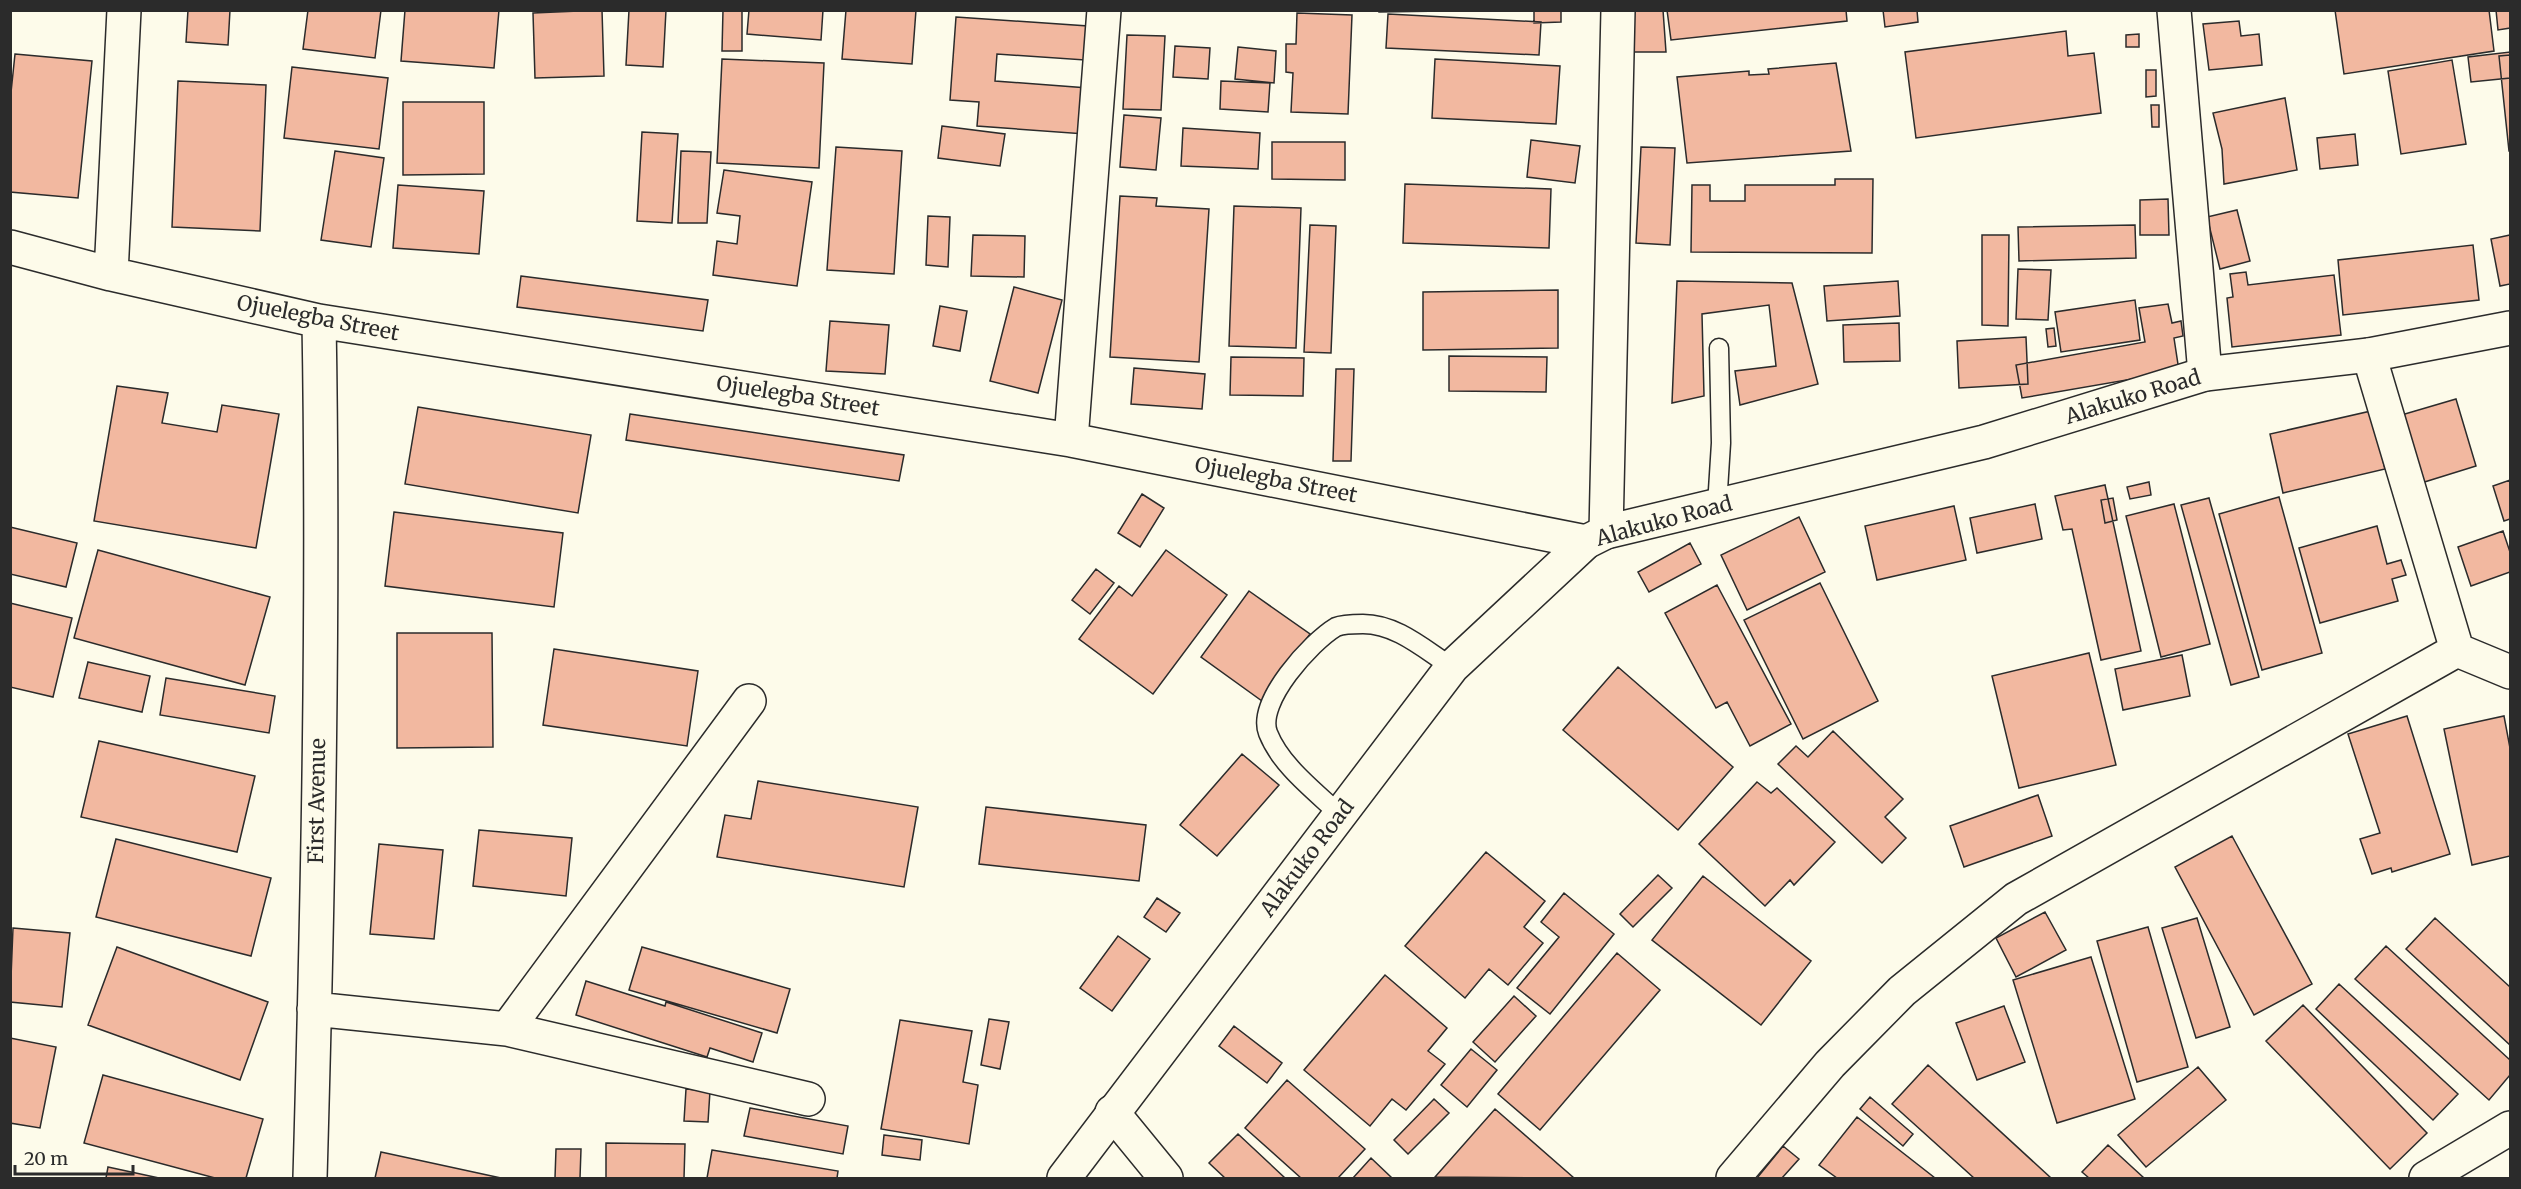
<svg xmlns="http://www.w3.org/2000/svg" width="2521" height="1189" font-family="Merriweather,serif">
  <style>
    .building { fill: #f2b8a0; stroke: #2b2b2b; stroke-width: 1.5 }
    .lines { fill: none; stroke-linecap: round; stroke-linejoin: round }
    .lane-casing { stroke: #2b2b2b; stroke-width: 21 }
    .street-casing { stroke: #2b2b2b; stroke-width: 36 }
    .secondary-casing { stroke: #2b2b2b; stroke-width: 36 }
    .lane { stroke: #fdfbea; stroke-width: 18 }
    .street { stroke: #fdfbea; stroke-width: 33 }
    .secondary { stroke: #fdfbea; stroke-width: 33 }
    .labels { text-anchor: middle; stroke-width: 4.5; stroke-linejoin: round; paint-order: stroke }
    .street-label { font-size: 21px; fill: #2b2b2b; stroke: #fdfbea }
  </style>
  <rect width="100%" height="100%" fill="#fdfbea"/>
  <path class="building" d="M188,10H230L228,45L186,42Z
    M308,10H381L375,58L303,49Z
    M405,10H499L494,68L401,61Z
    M602,10L604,76L535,78L533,13Z
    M629,10H666L663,67L626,65Z
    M723,10H742V51H722Z
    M749,10H823L821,40L747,34Z
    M846,10H916L912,64L842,59Z
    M1379,10H1445V11L1379,12Z
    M1534,10H1561V22L1534,23Z
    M1663,10L1666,52H1630L1631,11Z
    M1667,10H1846L1847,21L1671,40Z
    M1883,10H1917L1918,22L1885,27Z
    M2335,10H2489L2494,51L2344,74Z
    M2496,10H2510V28L2498,30Z
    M1297,13L1352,15L1348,114L1291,112L1293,73L1286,72V44H1296Z
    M1388,14L1541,22L1539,55L1386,48Z
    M956,17L1088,26L1085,60L997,54L995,81L1088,88L1085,134L977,126L979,102L950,100Z
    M2239,21L2241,36L2259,34L2262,65L2209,70L2203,24Z
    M2066,31L2068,56L2094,53L2101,113L1916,138L1905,52Z
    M2139,34V47H2126V35Z
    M1127,35L1165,36L1161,110L1123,109Z
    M1175,46L1210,48L1208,79L1173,77Z
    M1238,47L1276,51L1274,83L1235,79Z
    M2510,52V78L2471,82L2468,57Z
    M15,54L92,61L78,198L10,192V102Z
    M2510,55V151H2509L2499,56Z
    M722,59L824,63L819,168L717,163Z
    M1435,59L1560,66L1556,124L1432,118Z
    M2452,60L2466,144L2401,154L2388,71Z
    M1836,63L1851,151L1687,163L1677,77L1749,71V75L1769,74L1768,69Z
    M292,67L388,78L379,149L284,138Z
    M2146,70H2156V96L2146,97Z
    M178,81L266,85L260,231L172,227Z
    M1221,81L1270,83L1268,112L1220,109Z
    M2285,98L2297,170L2224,184L2222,149L2213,113Z
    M403,102H484V174L403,175Z
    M2151,105H2159V127H2152Z
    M1124,115L1161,118L1156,170L1120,167Z
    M942,126L1005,134L1000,166L938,158Z
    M1183,128L1260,133L1258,169L1181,166Z
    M642,132L678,134L672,223L637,221Z
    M2355,134L2358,165L2320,169L2317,138Z
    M1531,140L1580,146L1575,183L1527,177Z
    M1272,142H1345V180L1272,179Z
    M836,147L902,151L894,274L827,270Z
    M1641,147L1675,148L1670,245L1636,243Z
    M335,151L384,158L371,247L321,240Z
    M681,151L711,152L707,223H678Z
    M724,170L812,182L797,286L713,275L717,241L737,244L740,216L717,213Z
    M1835,179H1873L1872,253L1691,252L1692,185H1710V201H1745V185H1835Z
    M1405,184L1551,189L1549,248L1403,243Z
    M398,185L484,191L479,254L393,248Z
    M1120,196L1157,198L1156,206L1209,209L1199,362L1110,357Z
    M2168,199L2169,235H2140V200Z
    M1234,206L1301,208L1296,348L1229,346Z
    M2237,210L2250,261L2220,269L2207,217Z
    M928,216L950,217L948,267L926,265Z
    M1310,225L1336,226L1331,353L1304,352Z
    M2135,225L2136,258L2019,261L2018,227Z
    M973,235L1025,236L1024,277L971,276Z
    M1982,235H2009L2008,326L1982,325Z
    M2510,235V284L2500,286L2491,239Z
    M2473,245L2479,300L2343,315L2338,260Z
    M2018,269L2051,270L2048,320L2016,319Z
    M2246,272L2248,285L2334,275L2341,335L2232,347L2227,298L2233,297L2230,274Z
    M521,276L708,300L703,331L517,307Z
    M1677,281L1792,283L1818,384L1740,405L1735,371L1776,366L1769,305L1702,314L1704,396L1672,403Z
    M1898,281L1900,316L1827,321L1824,286Z
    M1014,287L1062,300L1038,393L990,381Z
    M1558,290V348L1423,350V292Z
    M2135,300L2140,340L2061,352L2055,312Z
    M2168,304L2172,323L2181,321L2183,336L2174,338L2179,371L2022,398L2016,365L2145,342L2139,308Z
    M940,306L967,311L960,351L933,346Z
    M830,321L889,325L885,374L826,371Z
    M1899,323L1900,361L1844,362L1843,325Z
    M2054,328L2056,346L2048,347L2046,329Z
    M2026,337L2028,384L1959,388L1957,341Z
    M1449,356L1547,357L1546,392L1449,391Z
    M1231,357L1304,358L1303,396L1230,395Z
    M1134,368L1205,374L1202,409L1131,404Z
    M1336,369H1354L1351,461H1333Z
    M117,386L168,393L162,423L217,432L222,405L279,414L256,548L94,521Z
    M2456,399L2476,466L2418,484L2398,416Z
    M418,407L591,435L578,513L405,484Z
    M2371,411L2385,469L2283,493L2270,434Z
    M630,414L904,455L899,481L626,440Z
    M2510,480V519L2504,521L2493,486Z
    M2149,482L2151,495L2130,499L2127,487Z
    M2105,485L2141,651L2101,660L2072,529L2063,530L2055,496Z
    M1142,494L1164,508L1140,547L1118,533Z
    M2279,497L2322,653L2262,670L2219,514Z
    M2113,498L2117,520L2105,523L2101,500Z
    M2209,498L2259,677L2231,685L2181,505Z
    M2035,504L2042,539L1977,553L1970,518Z
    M2174,504L2210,644L2161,657L2126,516Z
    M1954,506L1966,560L1877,580L1865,526Z
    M394,512L563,533L554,607L385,586Z
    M1799,517L1825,572L1747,610L1721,555Z
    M2377,526L2387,564L2401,560L2406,575L2392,579L2398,601L2320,623L2299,548Z
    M10,527L77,543L66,587L10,574Z
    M2503,531L2510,552V572L2471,586L2458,547Z
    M1690,543L1701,564L1649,592L1638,572Z
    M98,550L270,597L245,685L74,638Z
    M1166,550L1227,595L1153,694L1079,639L1119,586L1132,596Z
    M1096,569L1114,583L1090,614L1072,600Z
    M1820,583L1878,701L1803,739L1744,620Z
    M1717,585L1791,724L1750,746L1727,702L1716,708L1665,613Z
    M1249,591L1310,634L1262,701L1201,657Z
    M10,603L72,618L53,697L10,687Z
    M397,633H492L493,747L397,748Z
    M554,649L698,671L687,746L543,725Z
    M2089,653L2116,765L2019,788L1992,676Z
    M2182,655L2190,696L2123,710L2115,669Z
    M88,662L150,676L142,712L79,698Z
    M1618,667L1733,767L1678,830L1563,730Z
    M166,678L275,696L269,733L160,715Z
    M2407,716L2450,854L2392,872L2391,868L2372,874L2360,839L2380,833L2348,734Z
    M2504,716L2510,748V856L2472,865L2444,729Z
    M1833,731L1903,799L1885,817L1906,838L1882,863L1778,764L1796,746L1808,757Z
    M99,741L255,776L237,852L81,817Z
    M1242,754L1279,785L1217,856L1180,825Z
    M758,781L918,807L904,887L717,857L725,815L751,819Z
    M1757,782L1771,793L1777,788L1835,842L1794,885L1790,880L1765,906L1699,844Z
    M2038,795L2052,836L1964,867L1950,826Z
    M986,807L1146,825L1139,881L979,864Z
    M479,830L572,838L566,896L473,886Z
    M2232,836L2312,984L2254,1015L2175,867Z
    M116,839L271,878L251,956L96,917Z
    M379,844L443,850L434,939L370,934Z
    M1486,852L1545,901L1524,927L1543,943L1508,985L1489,969L1465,998L1405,946Z
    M1658,875L1672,888L1633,927L1620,914Z
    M1703,876L1811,961L1761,1025L1652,940Z
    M1564,893L1614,934L1550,1014L1517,988L1559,937L1541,922Z
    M1157,898L1180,913L1166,932L1144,917Z
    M2045,912L2066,950L2016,977L1996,938Z
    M2197,918L2230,1027L2196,1038L2162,928Z
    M2435,918L2510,987V1045L2406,949Z
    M2148,927L2188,1067L2137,1082L2097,941Z
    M13,928L70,933L62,1007L10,1002Z
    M1118,936L1150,959L1112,1011L1080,988Z
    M2386,946L2510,1060V1075L2489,1100L2355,979Z
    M117,947L268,1002L240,1080L88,1025Z
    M642,947L790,989L777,1033L629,990Z
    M1617,953L1660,990L1540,1130L1498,1094Z
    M2091,957L2135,1099L2057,1123L2013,980Z
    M1385,975L1447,1028L1428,1051L1445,1064L1406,1110L1392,1099L1370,1126L1304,1070Z
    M586,981L665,1006L666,1002L762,1033L753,1062L710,1048L707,1057L576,1015Z
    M2339,984L2458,1094L2433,1120L2316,1009Z
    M1514,996L1536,1016L1495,1062L1473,1042Z
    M2303,1005L2427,1133L2390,1169L2266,1041Z
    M2004,1006L2025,1062L1977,1080L1956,1023Z
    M989,1019L1009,1022L1000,1069L981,1065Z
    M900,1020L972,1031L963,1082L978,1085L969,1144L881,1129Z
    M1234,1026L1282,1063L1267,1083L1219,1046Z
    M10,1038L56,1047L40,1128L10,1123Z
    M1471,1049L1497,1070L1467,1107L1441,1085Z
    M1928,1065L2051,1178H1974L1892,1104Z
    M2198,1067L2226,1100L2146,1167L2118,1135Z
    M103,1075L263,1119L246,1178H215L84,1143Z
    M1287,1080L1365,1149L1338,1178H1301L1245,1128Z
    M686,1089L710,1091L708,1122L684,1121Z
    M1870,1097L1913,1134L1903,1146L1860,1109Z
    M1434,1099L1449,1113L1408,1154L1394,1140Z
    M750,1108L848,1126L843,1154L744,1136Z
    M1495,1109L1574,1178L1435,1177Z
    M1857,1117L1935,1178H1837L1819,1165Z
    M1238,1134L1285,1178H1225L1209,1163Z
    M884,1135L922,1140L920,1160L882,1155Z
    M606,1143L685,1144L684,1178H606Z
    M2108,1145L2144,1178H2089L2082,1172Z
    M1783,1146L1799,1159L1782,1178H1757Z
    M556,1149H581L580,1178H555Z
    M712,1150L838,1171L837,1178H707Z
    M381,1152L501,1178H375Z
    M1371,1158L1392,1178H1353Z
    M108,1167L159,1178H106Z"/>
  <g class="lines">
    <g class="lane-casing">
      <path id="lane" d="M1717,506L1721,443L1719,348
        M1340,815C1315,791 1281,766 1268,733C1256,702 1311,642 1336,627C1343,624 1355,624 1363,624C1397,624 1425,650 1452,667"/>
    </g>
    <g class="street-casing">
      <path id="street" d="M2174,10L2205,374
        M10,247L111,274L319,321L1071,440L1586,542
        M111,274L124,10
        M2369,355L2457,650
        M1071,440L1104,10
        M1606,532L1618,10
        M314,1009L507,1029L808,1099
        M507,1029L749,701
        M1112,1112L1166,1178
        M310,1178C318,893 324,607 319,321
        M1733,1178L1830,1064L1902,991L2016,899L2457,650L2510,672
        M2426,1178L2510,1128"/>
    </g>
    <g class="secondary-casing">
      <path id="secondary" d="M1064,1178L1452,667L1586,542L1606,532L1984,442L2205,374L2369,355L2510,328"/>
    </g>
    <use href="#lane" class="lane"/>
    <use href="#street" class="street"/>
    <use href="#secondary" class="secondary"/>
  </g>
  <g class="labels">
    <g class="street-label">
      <text transform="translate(318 318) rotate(11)" y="7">Ojuelegba Street</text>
      <text transform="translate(798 396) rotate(9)" y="7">Ojuelegba Street</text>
      <text transform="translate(2133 397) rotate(-17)" y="7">Alakuko Road</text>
      <text transform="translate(1276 480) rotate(11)" y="7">Ojuelegba Street</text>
      <text transform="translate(1664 521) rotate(-15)" y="7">Alakuko Road</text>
      <text transform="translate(317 801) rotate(-89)" y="7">First Avenue</text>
      <text transform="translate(1307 858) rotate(-53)" y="7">Alakuko Road</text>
    </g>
  </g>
  <rect width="2521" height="1189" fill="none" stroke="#2b2b2b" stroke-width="24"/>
  <path d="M15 1165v9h118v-9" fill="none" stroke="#2b2b2b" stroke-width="3"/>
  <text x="24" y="1165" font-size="18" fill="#2b2b2b" stroke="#fdfbea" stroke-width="4.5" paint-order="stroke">20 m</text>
</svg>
